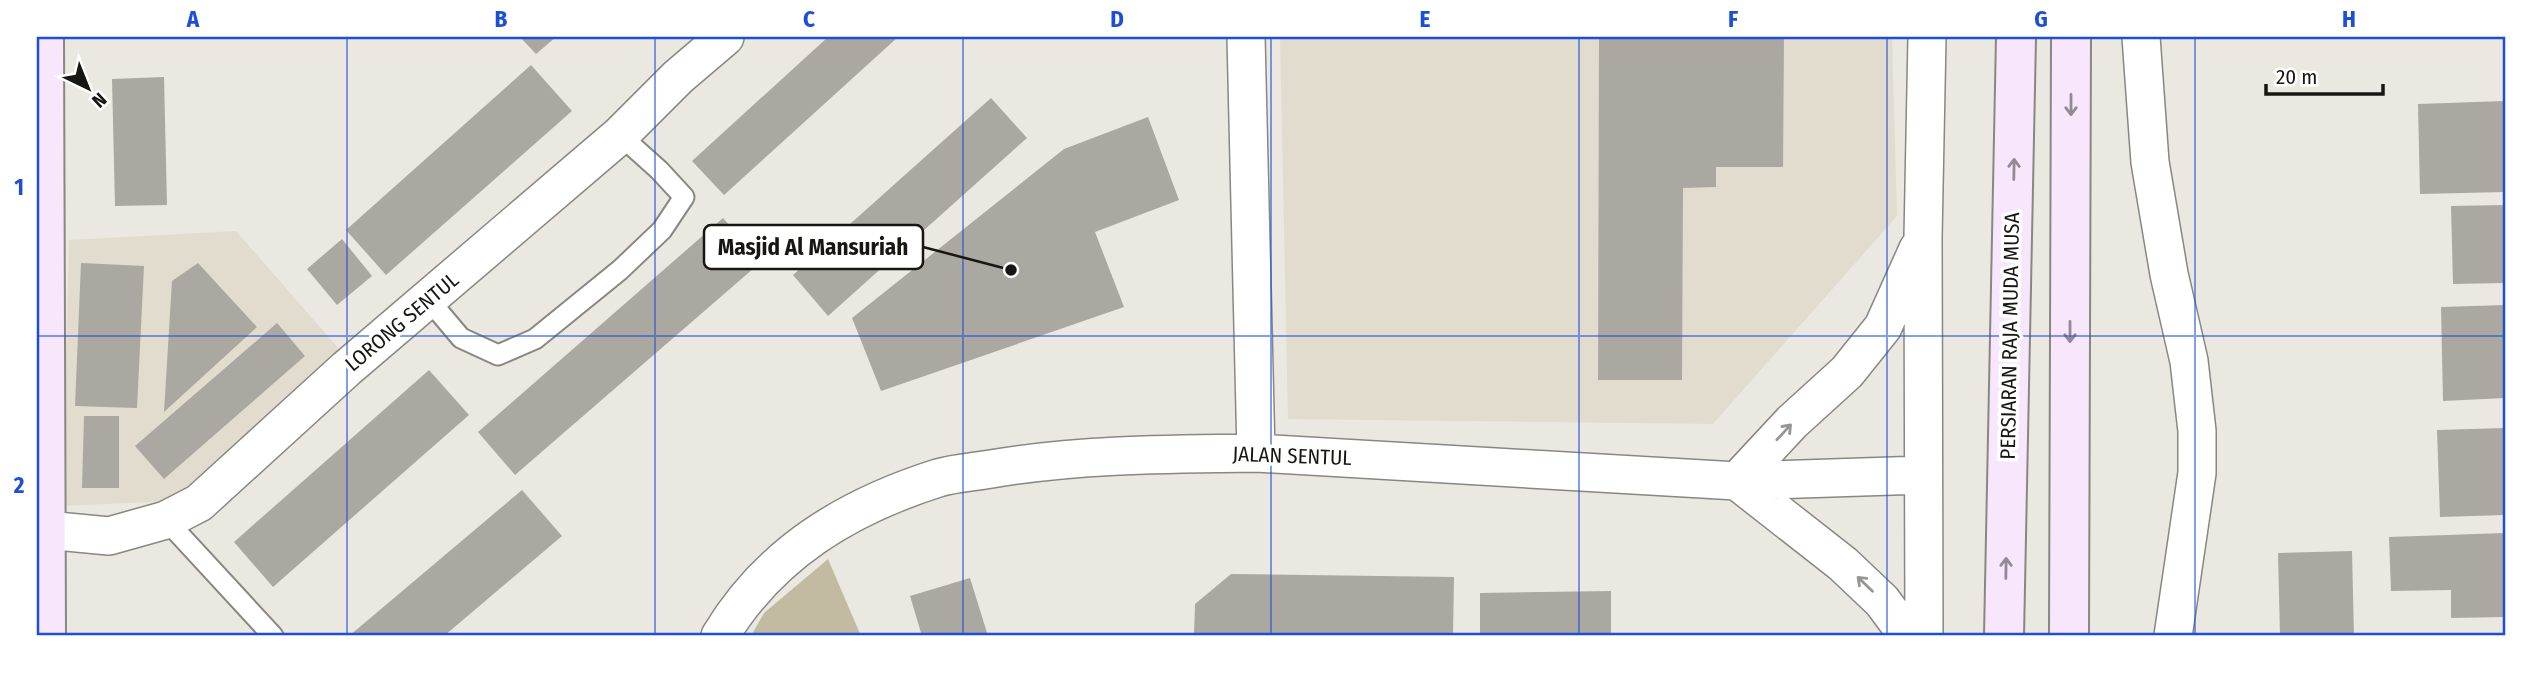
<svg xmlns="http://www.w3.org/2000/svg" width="2542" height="673" font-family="'Fira Sans Condensed',sans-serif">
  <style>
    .built { fill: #e1dcce }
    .green { fill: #c3baa2 }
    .building { fill: #aaa8a1 }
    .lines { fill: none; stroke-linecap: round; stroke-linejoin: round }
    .lane-casing { stroke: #898781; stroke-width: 23 }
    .street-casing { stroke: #898781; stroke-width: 40 }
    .secondary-casing { stroke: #898781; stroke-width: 42 }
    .lane { stroke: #fff; stroke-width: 19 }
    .street { stroke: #fff; stroke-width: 37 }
    .secondary { stroke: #f8e7fc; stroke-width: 38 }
    .oneway { stroke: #938993 }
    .oneway2 { stroke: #979695 }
    .grid { fill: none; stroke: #1d4ed8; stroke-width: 2; stroke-opacity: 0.55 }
    .labels { text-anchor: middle; stroke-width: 7; stroke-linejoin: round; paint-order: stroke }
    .street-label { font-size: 21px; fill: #171613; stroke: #fff }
    .leader { fill: none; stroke: #171613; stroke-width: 2.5 }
    .callout-dot { fill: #171613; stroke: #fff; stroke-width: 2.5 }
    .callout { fill: #fff; stroke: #171613; stroke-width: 2.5 }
    .callout-label { font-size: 23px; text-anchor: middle; font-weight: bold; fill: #171613 }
    .neatline { fill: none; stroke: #1d4ed8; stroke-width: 2.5 }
    .grid-label { font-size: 23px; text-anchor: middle; font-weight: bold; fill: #1d4ed8 }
  </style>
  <rect width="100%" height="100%" fill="#eae8e1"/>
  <path class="built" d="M1280,37H1892L1897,216L1713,424L1288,419Z
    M236,231L339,349L172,501L62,506L69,240Z"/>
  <path class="green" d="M828,559L861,636H751L764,613Z"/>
  <path class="building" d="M520,37H556L536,54Z
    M828,37H898L724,195L692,161Z
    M1599,37H1784L1783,167H1716V187L1683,188L1682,380H1598Z
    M531,65L572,111L386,275L346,230Z
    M164,77L167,205L115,206L112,79Z
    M991,98L1027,138L828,316L793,275Z
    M2505,101V192L2420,194L2418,104Z
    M1148,117L1179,200L1095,232L1124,307L881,391L852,318L1064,149Z
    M2505,205V283L2453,284L2451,206Z
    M723,218L761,262L515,475L478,432Z
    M342,239L372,276L337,305L307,269Z
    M81,263L144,266L137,408L75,406Z
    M198,263L257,327L164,412L172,281Z
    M2505,305V398L2443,401L2441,307Z
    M277,323L305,356L164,479L135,446Z
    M429,370L469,415L273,587L234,542Z
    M84,416H119V488H82Z
    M2505,428V515L2440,517L2437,430Z
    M522,490L562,536L444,636H349Z
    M2505,533V617L2451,618V590L2391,591L2389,537Z
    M2352,551L2354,636H2280L2278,553Z
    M1231,574L1454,577L1453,636H1194L1195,604Z
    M970,578L988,636H922L910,596Z
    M1611,591V636H1480V593Z"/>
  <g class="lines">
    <g class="lane-casing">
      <path id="lane" d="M429,300L461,338L498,355L535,339L620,270L662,230L684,197L659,170L620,135
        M166,520L273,636"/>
    </g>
    <g class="street-casing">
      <path id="street" d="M1246,37L1256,453
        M2141,37L2150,162L2169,274L2189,361L2197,431V473L2173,636
        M46,530L109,536L166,520L199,503L346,369L620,135L678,77L725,37
        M720,636C770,553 847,507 938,478C955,473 974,472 991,469C1078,454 1168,454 1256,453L1737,481L1923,475
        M1908,636L1882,601L1843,564L1737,481L1792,422L1847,372L1883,327L1918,249
        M1924,636L1923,237L1927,37"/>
    </g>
    <g class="secondary-casing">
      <path id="secondary" d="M44,37L46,636
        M2004,636L2016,37
        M2069,636L2071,37"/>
    </g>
    <use href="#lane" class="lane"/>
    <use href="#street" class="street"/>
    <use href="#secondary" class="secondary"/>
  </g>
  <defs><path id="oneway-shaft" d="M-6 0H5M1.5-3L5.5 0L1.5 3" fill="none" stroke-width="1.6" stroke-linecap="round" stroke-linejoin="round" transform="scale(1.75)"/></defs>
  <g class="oneway">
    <use href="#oneway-shaft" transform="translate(2071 105) rotate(90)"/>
    <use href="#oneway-shaft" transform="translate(2014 169) rotate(-89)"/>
    <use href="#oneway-shaft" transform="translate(2070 332) rotate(90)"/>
    <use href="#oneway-shaft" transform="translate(2006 568) rotate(-89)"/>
  </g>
  <g class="oneway2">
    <use href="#oneway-shaft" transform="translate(1784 432) rotate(-47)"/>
    <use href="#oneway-shaft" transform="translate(1865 584) rotate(-136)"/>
  </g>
  <path class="grid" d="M347,37V636M655,37V636M963,37V636M1271,37V636M1579,37V636M1887,37V636M2195,37V636M37,336H2505"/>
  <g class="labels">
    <g class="street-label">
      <text transform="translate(402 322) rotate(-40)" y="7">LORONG SENTUL</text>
      <text transform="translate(2010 336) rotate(-89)" y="7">PERSIARAN RAJA MUDA MUSA</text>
      <text transform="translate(1292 456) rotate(2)" y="7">JALAN SENTUL</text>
    </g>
  </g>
  <path class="leader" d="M1011 270L923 247"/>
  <circle class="callout-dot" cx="1011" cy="270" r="7"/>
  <rect class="callout" x="704" y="225" width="219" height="44" rx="7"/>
  <g class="callout-label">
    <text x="813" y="255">Masjid Al Mansuriah</text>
  </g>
  <rect width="2542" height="673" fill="none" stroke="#ffffff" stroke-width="77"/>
  <g transform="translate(88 88) rotate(137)" stroke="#ffffff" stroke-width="5" paint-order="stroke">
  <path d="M0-5L12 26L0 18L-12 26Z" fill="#171613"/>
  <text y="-10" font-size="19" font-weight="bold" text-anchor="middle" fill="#171613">N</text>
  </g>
  <path d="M2266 84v10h117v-10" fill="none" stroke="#171613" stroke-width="3.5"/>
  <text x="2276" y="84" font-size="21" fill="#171613" stroke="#ffffff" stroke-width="5" paint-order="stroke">20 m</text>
  <rect x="38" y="38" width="2466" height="596" class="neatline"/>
  <g class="grid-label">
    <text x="193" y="27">A</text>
    <text x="501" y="27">B</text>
    <text x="809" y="27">C</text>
    <text x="1117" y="27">D</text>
    <text x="1425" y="27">E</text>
    <text x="1733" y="27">F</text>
    <text x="2041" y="27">G</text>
    <text x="2349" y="27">H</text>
    <text x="19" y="195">1</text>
    <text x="19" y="493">2</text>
  </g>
</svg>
